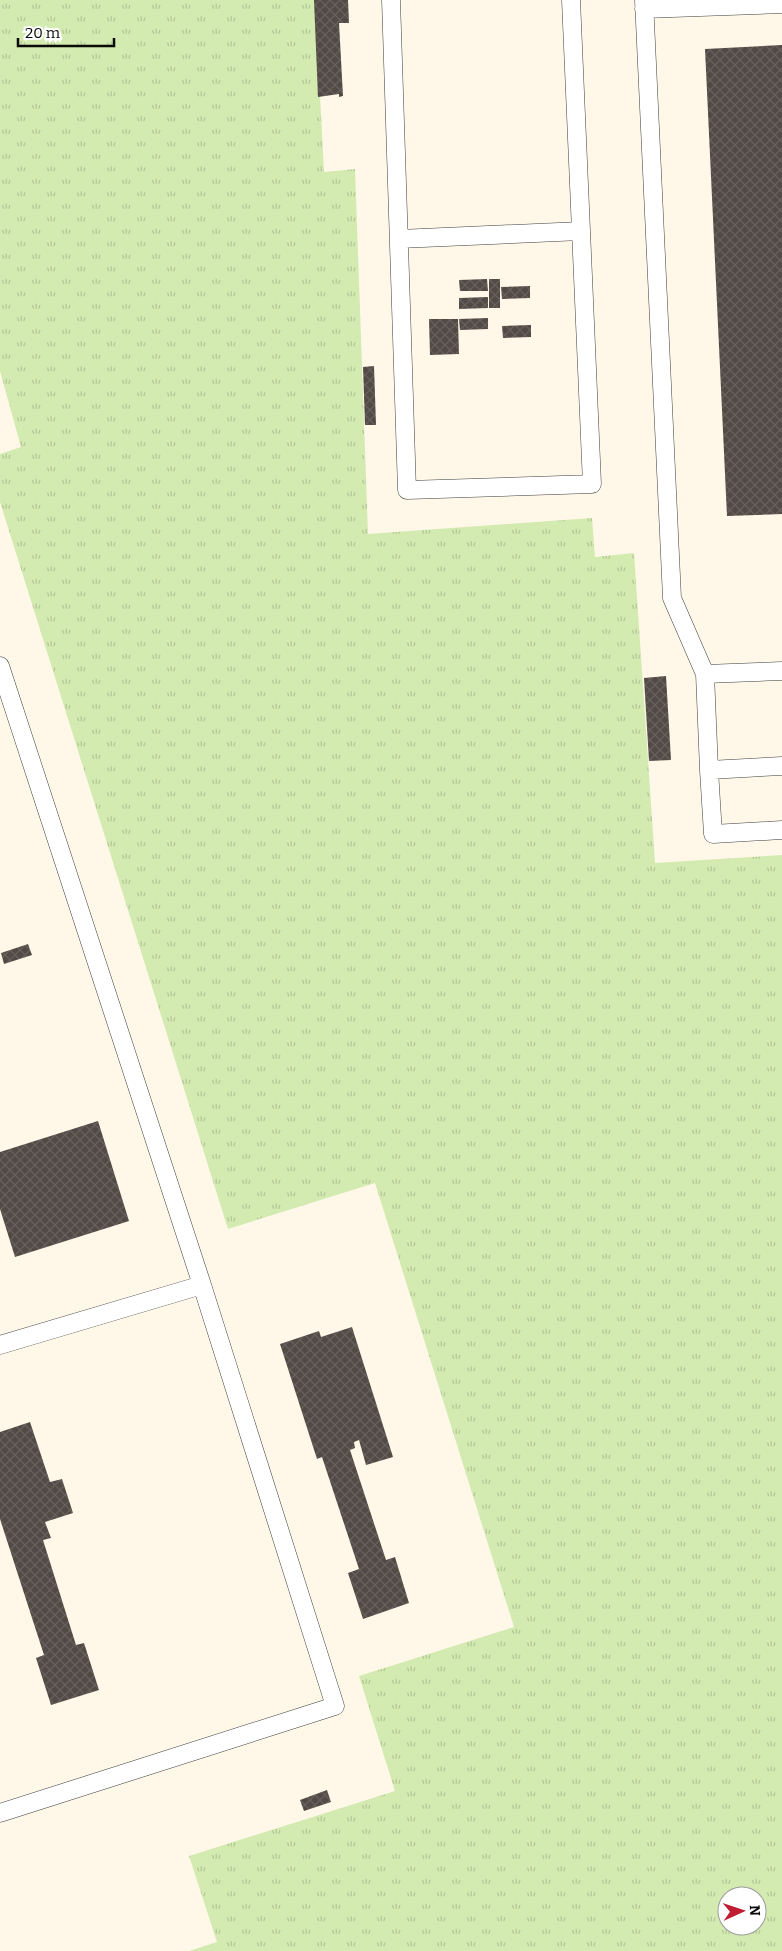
<svg xmlns="http://www.w3.org/2000/svg" width="782" height="1951" font-family="Bitter,serif">
  <style>
    .grass { fill: url(#grass-tufts); fill-rule: evenodd }
    .building { fill: url(#building-cross-hatch) }
    .lines { fill: none; stroke-linecap: round; stroke-linejoin: round }
    .lane-casing { stroke: #3d3d3d; stroke-width: 19 }
    .lane { stroke: #fff; stroke-width: 18 }
  </style>
  <defs>
    <pattern id="grass-tufts" width="24" height="20" patternUnits="userSpaceOnUse" patternTransform="scale(1.25)"><rect width="24" height="20" fill="#d3eab0"/><path d="M3 7l-1-3M5 7V3M7 7l1-3M15 17l-1-3M17 17v-4M19 17l1-3" fill="none" stroke="#b4c796"/></pattern>
    <pattern id="building-cross-hatch" width="8" height="8" patternUnits="userSpaceOnUse" patternTransform="scale(1.25)"><rect width="8" height="8" fill="#534a46"/><path d="M0 0l8 8M0 8l8-8" fill="none" stroke="#67605c"/></pattern>
  </defs>
  <rect width="100%" height="100%" fill="#fff8e8"/>
  <path class="grass" d="M0,0H315L324,172L355,169L368,534L592,518L595,557L634,553L655,863L782,855V1951H189L217,1942L189,1856L395,1791L359,1676L514,1627L375,1183L228,1229L0,502V454L21,447L0,371ZM727,1896H757V1926H727Z"/>
  <path class="building" d="M314,0H348L349,23H339L343,96L339,97V94L318,97Z
    M782,45V514L727,516L705,49Z
    M487,279L488,291H460L459,280Z
    M489,279H500V308H489Z
    M530,286V298L502,299L501,287Z
    M488,297V308L459,309V298Z
    M488,318V329L460,330L459,319Z
    M429,319H458L459,354L430,355Z
    M531,325V337L503,338L502,326Z
    M374,366L376,425H365L363,367Z
    M666,676L671,760L649,761L644,678Z
    M28,944L32,955L4,964L1,953Z
    M98,1121L129,1221L15,1257L0,1209V1152Z
    M352,1327L393,1457L366,1465L359,1440L354,1442L355,1448L350,1450L386,1560L395,1557L409,1603L363,1619L348,1573L359,1569L322,1457L317,1459L280,1344L319,1331L321,1337Z
    M30,1422L50,1482L62,1479L73,1513L45,1522L51,1538L43,1540L76,1645L84,1643L99,1690L51,1705L36,1658L44,1655L0,1519V1432Z
    M327,1790L331,1802L304,1811L300,1800Z"/>
  <g class="lines">
    <g class="lane-casing">
      <path id="lane" d="M391,0L407,490L592,484L571,0
        M644,0L672,598L705,674
        M644,9L782,4
        M399,239L581,231
        M0,666L202,1285L0,1345
        M782,671L705,674L709,770L782,766
        M709,770L713,834L782,830
        M0,1813L335,1706L202,1285"/>
    </g>
    <use href="#lane" class="lane"/>
  </g>
  <g transform="translate(742 1911) rotate(87)"><circle r="24" fill="#ffffff" stroke="#9d9d9d"/>
  <path d="M0-4L9 19L0 12L-9 19Z" fill="#c01d33"/>
  <text y="-8" font-size="14" font-weight="bold" text-anchor="middle" fill="#0a0a0a">N</text>
  </g>
  <path d="M18 38v8h96v-8" fill="none" stroke="#0a0a0a" stroke-width="2.5"/>
  <text x="25" y="38" font-size="15" fill="#0a0a0a" stroke="#ffffff" stroke-width="4" paint-order="stroke">20 m</text>
</svg>
